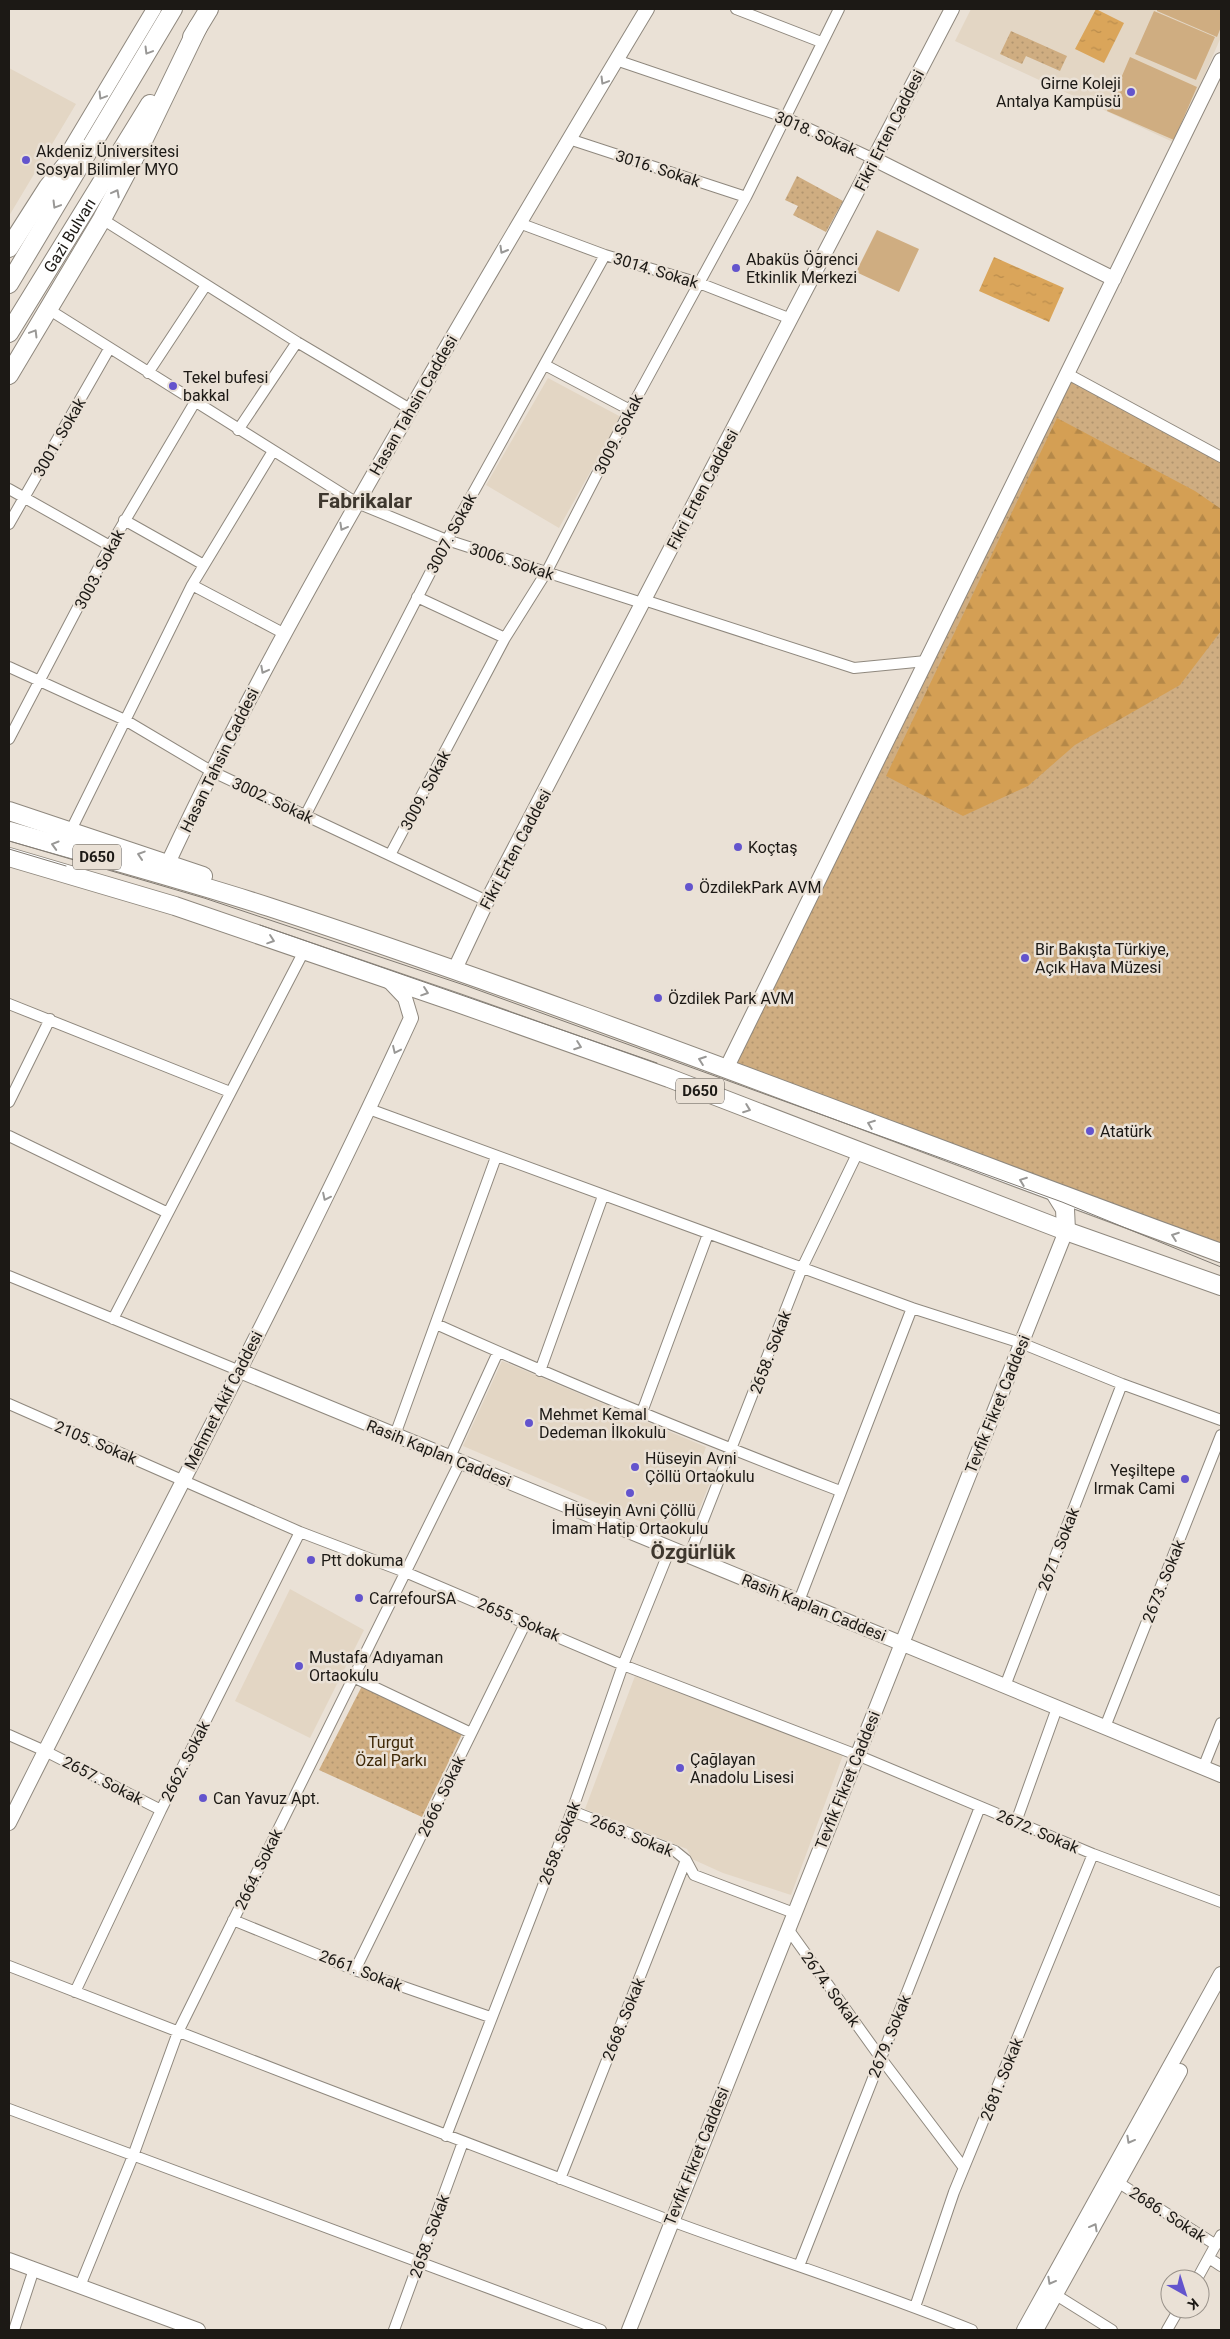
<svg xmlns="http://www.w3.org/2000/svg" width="1230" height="2339" font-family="Roboto,sans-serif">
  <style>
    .built { fill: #e3d6c4 }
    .grass { fill: url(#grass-dots) }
    .forest { fill: url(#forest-firs) }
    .pitch { fill: #cfad81 }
    .water { fill: url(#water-ripples) }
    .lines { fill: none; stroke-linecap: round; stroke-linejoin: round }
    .street-casing { stroke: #8f887e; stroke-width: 12 }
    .secondary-casing { stroke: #8f887e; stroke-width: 16 }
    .highway-casing { stroke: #8f887e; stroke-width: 20 }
    .street { stroke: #fff; stroke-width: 10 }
    .secondary { stroke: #fff; stroke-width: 14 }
    .highway { stroke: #fff; stroke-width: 18 }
    .tram { stroke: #817b73; stroke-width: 1 }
    .oneway { stroke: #999896 }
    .poi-dot { fill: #6354cd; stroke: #eae1d6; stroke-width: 2 }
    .labels { text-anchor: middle; stroke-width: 5; stroke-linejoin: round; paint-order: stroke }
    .shield { fill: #eae1d6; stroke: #5a554f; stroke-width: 1 }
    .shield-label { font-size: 15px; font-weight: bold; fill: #1c1915 }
    .poi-label { font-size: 16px; fill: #1c1915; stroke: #eae1d6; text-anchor: start }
    .street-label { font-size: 16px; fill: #1c1915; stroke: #eae1d6 }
    .park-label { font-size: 16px; fill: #3f2908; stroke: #eae1d6 }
    .district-label { font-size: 21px; font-weight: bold; fill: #3e372e; stroke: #eae1d6 }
  </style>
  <defs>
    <pattern id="grass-dots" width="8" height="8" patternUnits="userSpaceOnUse" patternTransform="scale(1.25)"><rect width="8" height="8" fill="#cfad81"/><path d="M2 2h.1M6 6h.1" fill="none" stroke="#b1946f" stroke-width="1.8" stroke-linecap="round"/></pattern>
    <pattern id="forest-firs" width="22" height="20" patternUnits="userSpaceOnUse" patternTransform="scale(1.25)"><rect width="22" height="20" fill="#d49f54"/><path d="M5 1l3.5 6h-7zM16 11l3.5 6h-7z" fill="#b58848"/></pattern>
    <pattern id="water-ripples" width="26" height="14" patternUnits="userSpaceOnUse" patternTransform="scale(1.25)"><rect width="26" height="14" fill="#daa55a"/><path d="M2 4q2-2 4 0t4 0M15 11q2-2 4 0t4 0" fill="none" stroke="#ba8d4d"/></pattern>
  </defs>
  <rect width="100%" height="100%" fill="#eae1d6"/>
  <path class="built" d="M971,9H1221V37L1175,143L955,41Z
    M9,68L76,104L9,216Z
    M548,378L621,417L559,528L486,485Z
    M502,1361L706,1447L700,1464L715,1470L699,1510L691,1523L672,1535L463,1446Z
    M290,1589L364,1630L310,1738L235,1701Z
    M635,1676L843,1755L791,1895L723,1873L692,1859L687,1849L585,1809Z"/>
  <path class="grass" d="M1011,31L1067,56L1060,71L1026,56L1022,64L1000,54Z
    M797,176L843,201L826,232L793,215L798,206L785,200Z
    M1066,373L1221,457V1252L726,1069Z
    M362,1686L462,1734L422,1817L319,1770Z"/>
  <path class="forest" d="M1057,418L1195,491L1221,509V631L1180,685L1075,745L1028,786L963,816L886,776Z"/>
  <path class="pitch" d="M1157,9H1221V27L1217,37L1157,11Z
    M1154,11L1215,37L1196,80L1135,54Z
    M1130,57L1197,87L1174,140L1107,111Z
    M877,230L919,249L899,292L856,272Z"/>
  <path class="water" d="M1096,9L1124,23L1104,63L1075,49Z
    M994,257L1064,288L1049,322L979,291Z"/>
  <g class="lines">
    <g class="street-casing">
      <path id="street" d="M736,9L821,42
        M616,60L784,117L874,159
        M569,139L746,197
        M102,219L297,342L410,409
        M519,223L605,255L699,283L791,319
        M48,309L357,503L447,540L642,603
        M545,365L630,410
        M148,373L206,285
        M1066,373L1221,457
        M238,430L297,342
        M9,489L110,546
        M124,520L204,565
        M9,524L109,349
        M192,585L283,633
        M417,597L505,638
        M644,600L854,668L926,661
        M9,667L125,720L211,771L487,901
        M9,739L110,546L195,402
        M305,816L447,540L605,255
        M70,832L192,585L273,451
        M390,855L505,638L547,571L630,410L746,197L839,9
        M9,1004L230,1092
        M9,1102L50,1019
        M369,1109L912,1308L1021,1343L1122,1384L1221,1420
        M9,1136L168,1213
        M9,1276L240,1371
        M113,1319L304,951
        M436,1324C569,1384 704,1439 840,1491
        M540,1371L603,1196
        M9,1404L300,1532L405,1572L623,1665L857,1755L1093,1854L1221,1902
        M642,1412L708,1234
        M395,1435L496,1157
        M450,1457L498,1352
        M689,1556L802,1268L858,1152
        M799,1601L912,1308
        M353,1677L471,1733
        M1005,1686L1122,1384
        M1105,1727L1221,1435
        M9,1735L45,1751L161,1810
        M1203,1768L1221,1723
        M572,1811L675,1851L686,1860L694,1875L794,1913
        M1016,1822L1057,1708
        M233,1920L355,1970L490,2017
        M788,1929L880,2057L964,2168
        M9,1966C228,2051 446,2136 666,2219C768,2257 872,2289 972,2330
        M355,1970L526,1622
        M75,1992L161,1810L300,1532
        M9,2109L601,2330
        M446,2136L572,1811L623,1665L670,1549
        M560,2179L686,1860
        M1119,2183L1216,2245
        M1209,2258L1221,2266
        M799,2266L980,1807
        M1197,2279L1221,2235
        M80,2286L133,2156L178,2032L460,1462
        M1056,2295L1112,2330
        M915,2307L954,2192L1093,1854
        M14,2330L34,2269
        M394,2330L463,2142
        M1167,2330L1179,2309"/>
    </g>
    <g class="secondary-casing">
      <path id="secondary" d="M66,156L154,9
        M874,159L1114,279
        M168,863C232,726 305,594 380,463C467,310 557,159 647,9
        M454,971L487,901L952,9
        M726,1069L1221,60
        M240,1371L1221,1775
        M9,1823C143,1554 286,1290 411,1018L405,998L387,979
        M9,2260L198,2330
        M629,2330L1066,1231
        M1024,2330L1221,1974
        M1036,2330L1180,2071"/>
    </g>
    <g class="highway-casing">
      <g id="highway">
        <path d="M192,37L209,9"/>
        <path d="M9,248L48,187L80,148"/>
        <path d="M9,284L173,9"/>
        <path id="s1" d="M9,333L150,104"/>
        <path d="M9,375L102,219L141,145L198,27"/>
        <path d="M9,811L203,876"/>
        <path d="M9,831C95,856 183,879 269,907C590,1012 904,1138 1221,1253"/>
        <path d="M9,857L175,906L458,1003L669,1078L1066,1231L1221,1286"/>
        <path d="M1055,1193L1065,1209L1066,1231"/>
      </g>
    </g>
    <use href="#street" class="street"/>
    <use href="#secondary" class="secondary"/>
    <use href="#highway" class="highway"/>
    <path class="tram" d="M9,841L204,898L467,986L1062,1202L1221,1267
      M9,849L66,866
      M260,925L657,1063"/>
  </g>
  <defs><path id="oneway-chevron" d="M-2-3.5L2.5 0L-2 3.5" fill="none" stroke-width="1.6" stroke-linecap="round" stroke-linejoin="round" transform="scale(1.25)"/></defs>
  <g class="oneway">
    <use href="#oneway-chevron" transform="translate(148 51) rotate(121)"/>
    <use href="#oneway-chevron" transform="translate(604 81) rotate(121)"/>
    <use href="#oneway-chevron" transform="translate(102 96) rotate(121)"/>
    <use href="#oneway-chevron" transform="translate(116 193) rotate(-62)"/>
    <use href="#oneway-chevron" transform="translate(56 205) rotate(121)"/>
    <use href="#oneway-chevron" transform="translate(503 250) rotate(120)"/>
    <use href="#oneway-chevron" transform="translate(34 333) rotate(-59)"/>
    <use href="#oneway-chevron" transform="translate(343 527) rotate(119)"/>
    <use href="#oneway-chevron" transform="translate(264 670) rotate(118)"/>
    <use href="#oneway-chevron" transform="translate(55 845) rotate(-164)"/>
    <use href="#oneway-chevron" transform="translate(141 855) rotate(-162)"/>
    <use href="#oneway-chevron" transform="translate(271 940) rotate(19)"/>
    <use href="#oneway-chevron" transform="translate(425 992) rotate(19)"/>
    <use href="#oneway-chevron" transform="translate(578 1046) rotate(20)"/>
    <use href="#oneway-chevron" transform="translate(396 1050) rotate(115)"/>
    <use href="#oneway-chevron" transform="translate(702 1060) rotate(-160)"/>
    <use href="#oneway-chevron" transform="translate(747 1109) rotate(21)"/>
    <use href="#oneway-chevron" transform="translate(871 1124) rotate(-159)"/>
    <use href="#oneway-chevron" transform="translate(1023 1181) rotate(-159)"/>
    <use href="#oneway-chevron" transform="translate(326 1197) rotate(116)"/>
    <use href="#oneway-chevron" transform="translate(1175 1236) rotate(-160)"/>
    <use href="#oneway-chevron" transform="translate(1130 2140) rotate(119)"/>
    <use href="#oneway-chevron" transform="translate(1094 2227) rotate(-61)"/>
    <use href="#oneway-chevron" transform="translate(1051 2281) rotate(119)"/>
  </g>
  <g class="poi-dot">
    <circle cx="1131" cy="92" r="5"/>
    <circle cx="26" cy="160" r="5"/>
    <circle cx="736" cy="268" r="5"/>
    <circle cx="173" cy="386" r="5"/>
    <circle cx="738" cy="847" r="5"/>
    <circle cx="689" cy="887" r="5"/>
    <circle cx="1025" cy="958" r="5"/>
    <circle cx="658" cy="998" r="5"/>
    <circle cx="1090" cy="1131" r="5"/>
    <circle cx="529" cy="1423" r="5"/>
    <circle cx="635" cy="1467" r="5"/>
    <circle cx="1185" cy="1479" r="5"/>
    <circle cx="630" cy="1493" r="5"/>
    <circle cx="311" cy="1560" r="5"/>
    <circle cx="359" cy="1598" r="5"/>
    <circle cx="299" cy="1666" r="5"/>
    <circle cx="680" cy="1768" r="5"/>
    <circle cx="203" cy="1798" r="5"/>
  </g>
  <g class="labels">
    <g class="shield">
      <rect x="73" y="844.5" width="48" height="25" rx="4"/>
      <rect x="676" y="1078.5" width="48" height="25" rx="4"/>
    </g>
    <g class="shield-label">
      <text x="97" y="862">D650</text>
      <text x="700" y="1096">D650</text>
    </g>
    <g class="poi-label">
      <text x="1121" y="89" text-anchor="end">Girne Koleji<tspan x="1121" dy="18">Antalya Kampüsü</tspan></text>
      <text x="36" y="157">Akdeniz Üniversitesi<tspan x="36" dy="18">Sosyal Bilimler MYO</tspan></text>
      <text x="746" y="265">Abaküs Öğrenci<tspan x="746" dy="18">Etkinlik Merkezi</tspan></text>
      <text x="183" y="383">Tekel bufesi<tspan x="183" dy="18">bakkal</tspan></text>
      <text x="748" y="853">Koçtaş</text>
      <text x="699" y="893">ÖzdilekPark AVM</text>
      <text x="1035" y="955">Bir Bakışta Türkiye,<tspan x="1035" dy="18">Açık Hava Müzesi</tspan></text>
      <text x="668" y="1004">Özdilek Park AVM</text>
      <text x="1100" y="1137">Atatürk</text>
      <text x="539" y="1420">Mehmet Kemal<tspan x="539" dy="18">Dedeman İlkokulu</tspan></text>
      <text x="645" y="1464">Hüseyin Avni<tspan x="645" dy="18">Çöllü Ortaokulu</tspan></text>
      <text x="1175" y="1476" text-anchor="end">Yeşiltepe<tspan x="1175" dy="18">Irmak Cami</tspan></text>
      <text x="630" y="1516" text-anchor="middle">Hüseyin Avni Çöllü<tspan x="630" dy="18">İmam Hatip Ortaokulu</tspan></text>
      <text x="321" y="1566">Ptt dokuma</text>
      <text x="369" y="1604">CarrefourSA</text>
      <text x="309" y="1663">Mustafa Adıyaman<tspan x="309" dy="18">Ortaokulu</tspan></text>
      <text x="690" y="1765">Çağlayan<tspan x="690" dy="18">Anadolu Lisesi</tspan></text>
      <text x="213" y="1804">Can Yavuz Apt.</text>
    </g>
    <g class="street-label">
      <text transform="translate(889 130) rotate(-63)" y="6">Fikri Erten Caddesi</text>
      <text transform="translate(816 133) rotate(24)" y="6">3018. Sokak</text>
      <text transform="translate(658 168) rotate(18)" y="6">3016. Sokak</text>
      <text dy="6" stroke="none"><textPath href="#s1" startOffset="115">Gazi Bulvarı</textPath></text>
      <text transform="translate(656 270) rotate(17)" y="6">3014. Sokak</text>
      <text transform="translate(413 405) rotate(-60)" y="6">Hasan Tahsin Caddesi</text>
      <text transform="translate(618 434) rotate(-63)" y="6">3009. Sokak</text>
      <text transform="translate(59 437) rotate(-60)" y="6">3001. Sokak</text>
      <text transform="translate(702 489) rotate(-62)" y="6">Fikri Erten Caddesi</text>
      <text transform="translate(451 533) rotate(-62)" y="6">3007. Sokak</text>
      <text transform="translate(512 561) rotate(18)" y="6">3006. Sokak</text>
      <text transform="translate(99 569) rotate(-62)" y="6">3003. Sokak</text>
      <text transform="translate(219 760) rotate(-64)" y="6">Hasan Tahsin Caddesi</text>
      <text transform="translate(425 790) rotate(-62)" y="6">3009. Sokak</text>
      <text transform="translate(273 800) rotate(25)" y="6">3002. Sokak</text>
      <text transform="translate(515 849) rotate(-62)" y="6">Fikri Erten Caddesi</text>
      <text transform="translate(770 1352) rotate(-69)" y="6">2658. Sokak</text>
      <text transform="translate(223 1400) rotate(-63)" y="6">Mehmet Akif Caddesi</text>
      <text transform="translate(997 1404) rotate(-68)" y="6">Tevfik Fikret Caddesi</text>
      <text transform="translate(96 1442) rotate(23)" y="6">2105. Sokak</text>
      <text transform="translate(439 1453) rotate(22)" y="6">Rasih Kaplan Caddesi</text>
      <text transform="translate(1058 1549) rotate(-69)" y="6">2671. Sokak</text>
      <text transform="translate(1163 1581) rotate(-68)" y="6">2673. Sokak</text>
      <text transform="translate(814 1607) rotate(22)" y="6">Rasih Kaplan Caddesi</text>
      <text transform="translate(519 1619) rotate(23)" y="6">2655. Sokak</text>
      <text transform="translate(185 1761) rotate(-63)" y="6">2662. Sokak</text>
      <text transform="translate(103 1780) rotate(27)" y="6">2657. Sokak</text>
      <text transform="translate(847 1780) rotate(-68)" y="6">Tevfik Fikret Caddesi</text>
      <text transform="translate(441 1796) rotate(-64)" y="6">2666. Sokak</text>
      <text transform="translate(1038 1831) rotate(23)" y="6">2672. Sokak</text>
      <text transform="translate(632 1835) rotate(22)" y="6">2663. Sokak</text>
      <text transform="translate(559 1843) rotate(-69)" y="6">2658. Sokak</text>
      <text transform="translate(258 1869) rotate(-64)" y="6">2664. Sokak</text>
      <text transform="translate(361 1970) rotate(21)" y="6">2661. Sokak</text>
      <text transform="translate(831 1989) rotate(54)" y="6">2674. Sokak</text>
      <text transform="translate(623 2019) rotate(-68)" y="6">2668. Sokak</text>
      <text transform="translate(889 2036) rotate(-68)" y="6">2679. Sokak</text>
      <text transform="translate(1001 2079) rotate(-68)" y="6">2681. Sokak</text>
      <text transform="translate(696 2156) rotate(-68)" y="6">Tevfik Fikret Caddesi</text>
      <text transform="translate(1168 2214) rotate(33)" y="6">2686. Sokak</text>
      <text transform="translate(429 2236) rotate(-70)" y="6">2658. Sokak</text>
    </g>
    <g class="park-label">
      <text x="391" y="1748">Turgut<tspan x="391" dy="18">Özal Parkı</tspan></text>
    </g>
    <g class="district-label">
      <text x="365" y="508">Fabrikalar</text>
      <text x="693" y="1559">Özgürlük</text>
    </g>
  </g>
  <rect width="1230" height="2339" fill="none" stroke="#1c1915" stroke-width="20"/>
  <g transform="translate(1185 2294) rotate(141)"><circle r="24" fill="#eae1d6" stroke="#989189"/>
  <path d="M0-4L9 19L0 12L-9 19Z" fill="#6354cd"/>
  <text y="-8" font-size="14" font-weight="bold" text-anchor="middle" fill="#1c1915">K</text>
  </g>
</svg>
